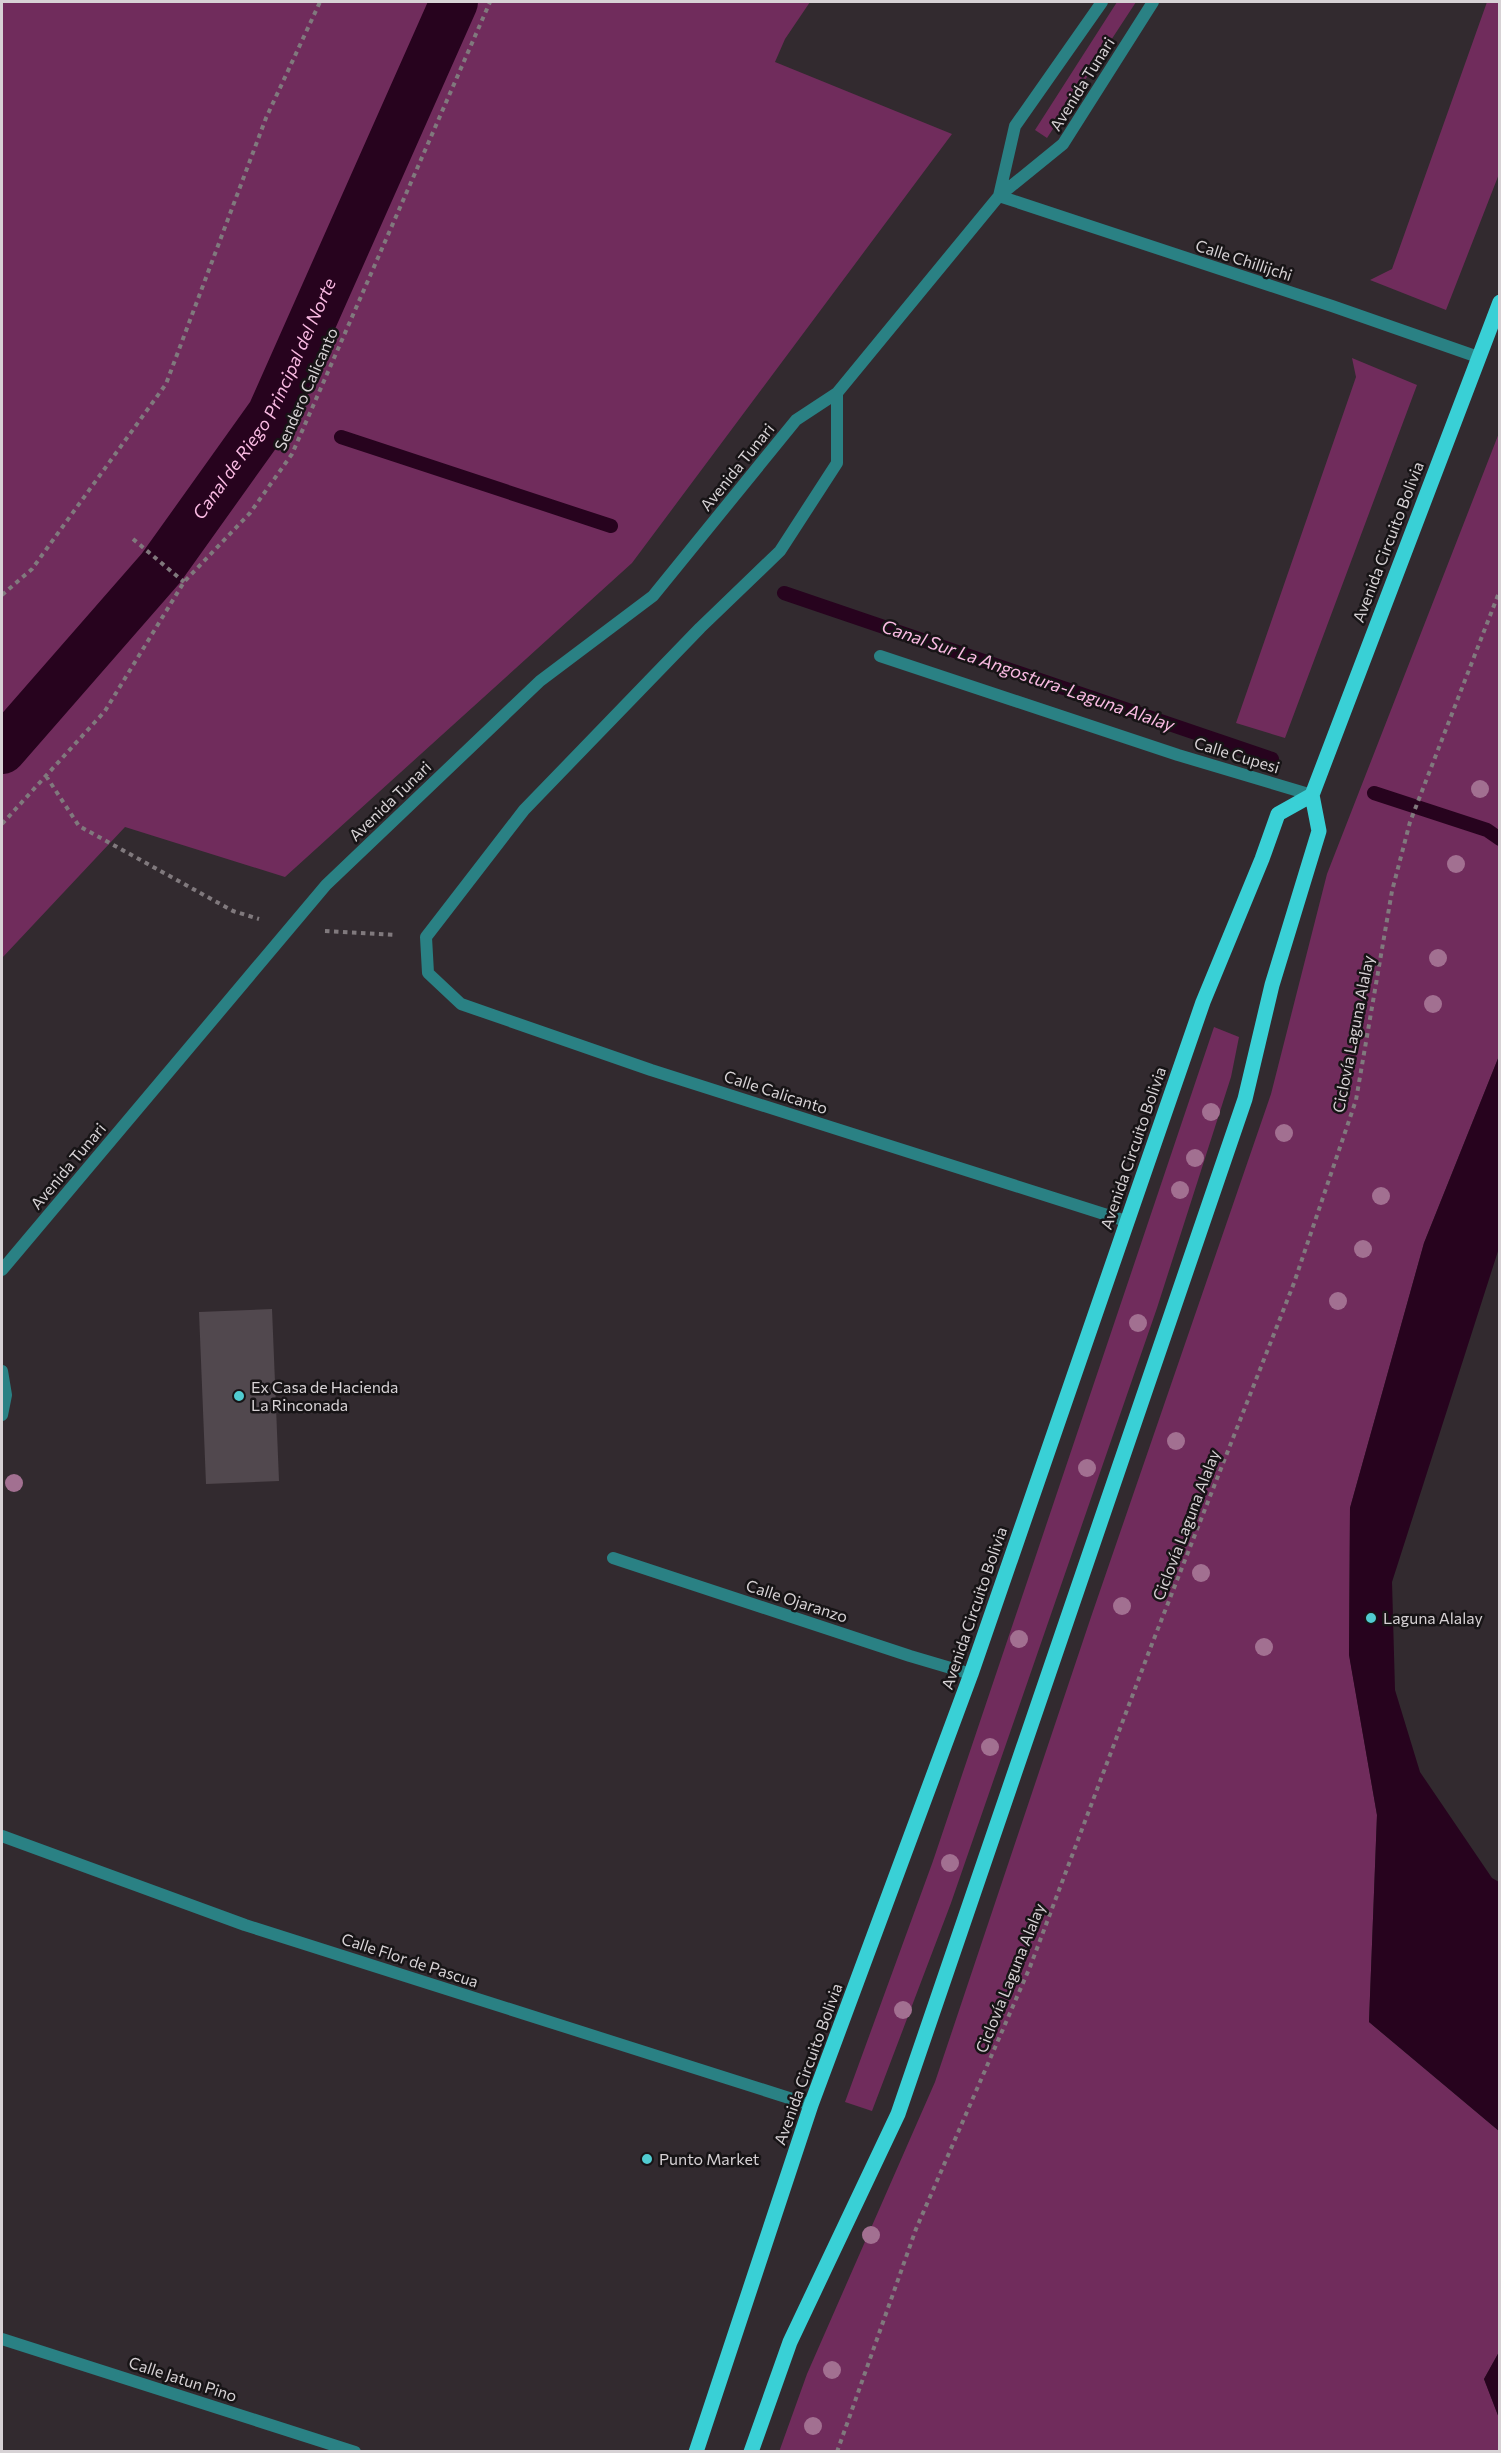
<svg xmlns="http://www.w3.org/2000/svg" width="1501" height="2453" font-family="Commissioner,sans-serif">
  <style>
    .green { fill: #702c5c }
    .water { fill: #27031e }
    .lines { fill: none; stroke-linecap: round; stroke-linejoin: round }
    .stream { stroke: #27031e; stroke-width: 14 }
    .canal { stroke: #27031e; stroke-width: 48 }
    .building { fill: #51484e }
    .path { stroke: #80797d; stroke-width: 4; stroke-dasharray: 4.5 4.5; stroke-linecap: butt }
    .minor { stroke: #2a8184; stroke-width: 12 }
    .primary { stroke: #39d0d6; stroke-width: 15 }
    .tree { fill: #a27091 }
    .poi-dot { fill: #51ccd1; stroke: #171416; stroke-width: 2 }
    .labels { text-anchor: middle; stroke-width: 5; stroke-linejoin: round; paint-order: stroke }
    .street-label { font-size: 16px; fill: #d7d2d5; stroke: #171416 }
    .poi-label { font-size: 16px; fill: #d7d2d5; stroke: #171416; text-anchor: start }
    .water-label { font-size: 18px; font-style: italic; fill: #f9bae2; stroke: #171416 }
  </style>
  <rect width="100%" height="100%" fill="#322a2f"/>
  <path class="green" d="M2,2H810L785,39L775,62L952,134L632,563L285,877L125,827L2,958Z
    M1117,2H1136L1047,138L1035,130Z
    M1487,2H1499V174L1446,310L1370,280L1392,269Z
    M1352,358L1417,385L1285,738L1236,723L1356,377Z
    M1499,433V1056L1424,1243L1350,1508L1349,1654L1377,1815L1369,2022L1499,2131V2352L1484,2379L1499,2418V2451L779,2452L807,2374L935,2082L1091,1617L1271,1094L1327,874Z
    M1214,1027L1239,1037L1231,1077L1157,1308L951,1903L872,2111L845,2102L933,1861Z"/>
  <path class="water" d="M1499,1056V1248L1392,1582L1395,1690L1420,1772L1492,1878L1499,1882V2131L1369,2022L1377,1815L1349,1655L1350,1508L1424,1243Z
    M1499,2352V2418L1484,2379Z"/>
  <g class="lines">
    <path class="stream" d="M341,437L611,526
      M784,593L1272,759
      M1374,793L1487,830L1500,839"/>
    <path class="canal" id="s1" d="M2,750L161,568L271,414L454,2"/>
  </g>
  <path class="building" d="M272,1309L279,1481L206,1484L199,1312Z"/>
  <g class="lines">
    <path class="path" d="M133,539L184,582
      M2,595L32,569L166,384L266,118L320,2
      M46,776L79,826L233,911L259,919
      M2,824L105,711L184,582L250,513L292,454L490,2
      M325,931L396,935
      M837,2452L916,2229L1030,1967L1150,1649L1294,1283L1356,1100L1392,891L1410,822L1500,590"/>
    <path class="minor" d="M999,196L1332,306L1478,357
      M999,196L1015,126L1102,2
      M837,393V463L780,551L700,628L524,810L426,937L428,973L461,1004L651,1070L1126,1221
      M880,656L1178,755L1312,795
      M2,1270L326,885L540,681L653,596L796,420L837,393L999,196L1063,144L1153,2
      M2,1371L6,1395L2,1415
      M613,1558L910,1656L971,1674
      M2,1836L245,1925L811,2105
      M2,2339L355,2452"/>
    <path class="primary" d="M696,2452L811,2105L971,1674L1203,1002L1262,859L1278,814L1312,795
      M751,2452L790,2342L898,2114L1245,1099L1272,985L1319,831L1312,795L1500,302"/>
  </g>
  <g class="tree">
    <circle cx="1480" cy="789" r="9"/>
    <circle cx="1456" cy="864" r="9"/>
    <circle cx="1438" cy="958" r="9"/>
    <circle cx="1433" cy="1004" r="9"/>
    <circle cx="1211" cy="1112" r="9"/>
    <circle cx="1284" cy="1133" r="9"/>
    <circle cx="1195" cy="1158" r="9"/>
    <circle cx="1180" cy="1190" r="9"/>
    <circle cx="1381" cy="1196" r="9"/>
    <circle cx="1363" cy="1249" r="9"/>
    <circle cx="1338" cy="1301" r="9"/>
    <circle cx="1138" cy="1323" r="9"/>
    <circle cx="1176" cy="1441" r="9"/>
    <circle cx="1087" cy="1468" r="9"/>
    <circle cx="14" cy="1483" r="9"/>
    <circle cx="1201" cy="1573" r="9"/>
    <circle cx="1122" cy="1606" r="9"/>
    <circle cx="1019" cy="1639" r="9"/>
    <circle cx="1264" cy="1647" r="9"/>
    <circle cx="990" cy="1747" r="9"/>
    <circle cx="950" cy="1863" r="9"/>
    <circle cx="903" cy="2010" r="9"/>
    <circle cx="871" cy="2235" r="9"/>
    <circle cx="832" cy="2370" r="9"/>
    <circle cx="813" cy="2426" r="9"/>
  </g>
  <g class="poi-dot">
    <circle cx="239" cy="1396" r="6"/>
    <circle cx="1371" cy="1618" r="6"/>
    <circle cx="647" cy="2159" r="6"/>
  </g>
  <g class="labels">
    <g class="street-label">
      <text transform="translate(1082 84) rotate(-58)" y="6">Avenida Tunari</text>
      <text transform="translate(1244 260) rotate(18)" y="6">Calle Chillijchi</text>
      <text transform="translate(306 389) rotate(-66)" y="6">Sendero Calicanto</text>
      <text transform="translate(737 467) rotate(-51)" y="6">Avenida Tunari</text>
      <text transform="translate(1388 542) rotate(-69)" y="6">Avenida Circuito Bolivia</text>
      <text transform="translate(1237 755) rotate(17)" y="6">Calle Cupesi</text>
      <text transform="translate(390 801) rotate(-44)" y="6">Avenida Tunari</text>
      <text transform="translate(1353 1034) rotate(-79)" y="6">Ciclovía Laguna Alalay</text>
      <text transform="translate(776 1092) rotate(18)" y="6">Calle Calicanto</text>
      <text transform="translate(1133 1148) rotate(-71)" y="6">Avenida Circuito Bolivia</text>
      <text transform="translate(68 1166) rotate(-50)" y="6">Avenida Tunari</text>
      <text transform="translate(1186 1525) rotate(-69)" y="6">Ciclovía Laguna Alalay</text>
      <text transform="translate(797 1601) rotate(18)" y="6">Calle Ojaranzo</text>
      <text transform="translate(974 1608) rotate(-71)" y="6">Avenida Circuito Bolivia</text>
      <text transform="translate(410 1960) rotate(18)" y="6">Calle Flor de Pascua</text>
      <text transform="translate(1010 1978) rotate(-68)" y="6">Ciclovía Laguna Alalay</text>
      <text transform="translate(808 2064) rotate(-70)" y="6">Avenida Circuito Bolivia</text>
      <text transform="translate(183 2379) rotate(18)" y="6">Calle Jatun Pino</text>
    </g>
    <g class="poi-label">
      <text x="251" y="1393">Ex Casa de Hacienda<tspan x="251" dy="18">La Rinconada</tspan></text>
      <text x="1383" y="1624">Laguna Alalay</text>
      <text x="659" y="2165">Punto Market</text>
    </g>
    <g class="water-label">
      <text dy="6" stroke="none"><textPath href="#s1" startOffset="441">Canal de Riego Principal del Norte</textPath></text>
      <text transform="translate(1028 676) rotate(19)" y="6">Canal Sur La Angostura-Laguna Alalay</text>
    </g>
  </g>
  <rect width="1501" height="2453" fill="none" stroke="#d7d2d5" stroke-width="6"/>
</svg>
